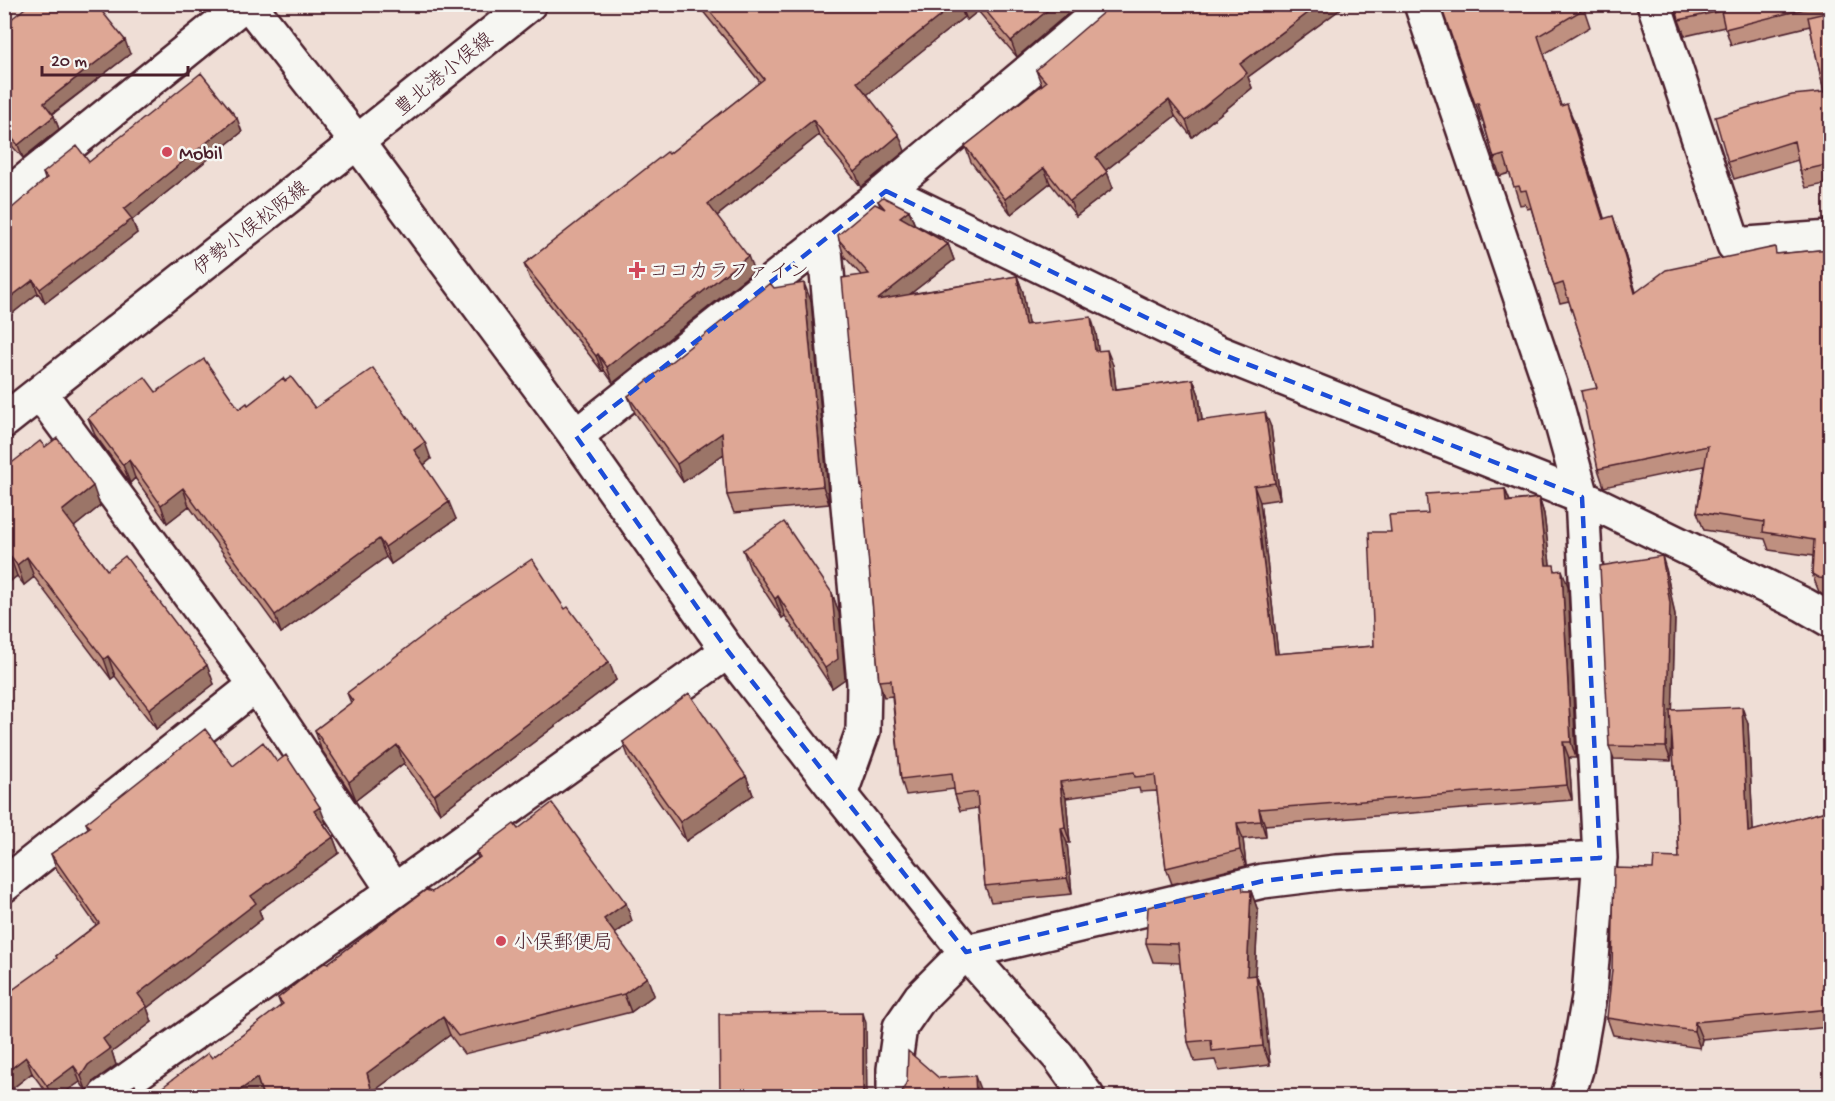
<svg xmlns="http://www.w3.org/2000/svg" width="1835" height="1101" font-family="'Gochi Hand','Klee One',sans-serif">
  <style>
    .built { fill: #eacec2 }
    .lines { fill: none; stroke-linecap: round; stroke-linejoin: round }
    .minor-casing { stroke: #4a1f2b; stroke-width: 38 }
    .tertiary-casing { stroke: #4a1f2b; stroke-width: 38 }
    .secondary-casing { stroke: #4a1f2b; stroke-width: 38 }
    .minor { stroke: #f6f6f2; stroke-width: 33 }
    .tertiary { stroke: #f6f6f2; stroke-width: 33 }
    .secondary { stroke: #f6f6f2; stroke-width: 33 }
    .wall { fill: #bf9080; stroke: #4a1f2b; stroke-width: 1.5 }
    .shaded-wall { fill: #9b7568; stroke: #4a1f2b; stroke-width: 1.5 }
    .building { fill: #dea795; stroke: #4a1f2b; stroke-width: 1.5 }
    .marked { fill: none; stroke: #1d4ed8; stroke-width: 4.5; stroke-dasharray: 12 8; stroke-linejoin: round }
    .poi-dot { fill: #d1495b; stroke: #f6f6f2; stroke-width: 2 }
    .labels { text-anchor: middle; stroke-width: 5; stroke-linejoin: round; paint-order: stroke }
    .street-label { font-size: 20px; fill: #4a1f2b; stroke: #f6f6f2 }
    .poi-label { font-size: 20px; fill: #4a1f2b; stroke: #f6f6f2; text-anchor: start }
  </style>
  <rect width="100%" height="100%" fill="#efded6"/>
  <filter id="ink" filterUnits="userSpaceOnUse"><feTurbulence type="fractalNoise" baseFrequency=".0167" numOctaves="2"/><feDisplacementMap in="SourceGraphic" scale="12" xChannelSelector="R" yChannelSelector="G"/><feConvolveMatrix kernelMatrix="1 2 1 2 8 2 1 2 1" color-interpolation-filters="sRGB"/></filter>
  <g filter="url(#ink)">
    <path class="built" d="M5,4H25V5L5,21Z"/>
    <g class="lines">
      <g class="minor-casing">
        <path id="minor" d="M1421,4L1554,396L1582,497L1600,858L1589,997L1576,1070L1568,1096
          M1654,4L1734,245L1830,238
          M886,191L1217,352L1582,497L1804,605L1830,620
          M4,198L244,4
          M824,239L864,683L863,731L840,795
          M40,393L256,685L394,891
          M576,436L886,191L1109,4
          M4,885L256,685
          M105,1096L394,891L728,651
          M894,1096V1069L900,1027L920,998L966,952L1263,881L1336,872L1600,858"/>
      </g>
      <g class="tertiary-casing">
        <path id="tertiary" d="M357,142L576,436L728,651L840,795L966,952L1059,1057L1087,1096"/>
      </g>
      <g class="secondary-casing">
        <path id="secondary" d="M357,142L529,4
          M4,421L357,142L249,4"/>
      </g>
      <use href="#minor" class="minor"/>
      <use href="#tertiary" class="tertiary"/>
      <use href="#secondary" class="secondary"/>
    </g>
    <path class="wall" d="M697,4H1079L1017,57L978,11L967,20L964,17L867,94L905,151L861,187L819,135L717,216L754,271L613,383L604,370L602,371L530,279L524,264L669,154L760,82Z
      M1675,4H1830V183L1806,188L1800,171L1798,160L1734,179L1728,162L1824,92L1810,26L1731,45L1725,27L1685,36L1679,20Z
      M1342,8L1248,77L1252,88L1192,137L1175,116L1106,170L1113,188L1076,216L1050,183L1011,214L971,162L965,146L1042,86L1036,70Z
      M1442,9H1584L1590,27L1544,54L1561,106L1574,121L1604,219L1619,234L1636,292L1777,254L1830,249V596H1825L1819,592L1812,574L1813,556L1769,550L1765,539L1704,530L1697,512L1704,466L1604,487L1598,469L1597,388L1569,301L1560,303L1554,286L1531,208L1527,209L1525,204L1520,205L1510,173L1500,176L1494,158L1483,121H1482Z
      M4,25L130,54L53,114L59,129L23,158L4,137Z
      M242,132L132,220L137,233L45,303L38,293L4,320L45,179L43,173L89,162Z
      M878,201L909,210L915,225L948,244L954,260L910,294L1017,276L1023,292L1028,324L1096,333L1098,351L1113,365L1116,389L1193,379L1199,395L1202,420L1271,427L1280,499L1260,502L1278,654L1374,646L1391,532L1428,513L1505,489L1510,501L1539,498L1544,514L1550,565L1556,571L1568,586L1576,758H1569L1572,800L1265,825L1266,837L1243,839L1246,866L1172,884L1166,868L1157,791L1140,792L1139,788L1066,798L1070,843H1067L1072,894L991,902L985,886L978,808L960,811L955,795L954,789L906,795L901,779L892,696L884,697L879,681L863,491L861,485V275L844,256L839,240L880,206Z
      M811,301L829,504L734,513L727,495L724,454L683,482L635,413L628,396Z
      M156,392L239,409L248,405L315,408L431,459L424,465L456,519L391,564L386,557L281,633L189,506L167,523L135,478L130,483L95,435L88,418Z
      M4,469L100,506L74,527L107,570L214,684L156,729L115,676L111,679L34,577L24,585L17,576L4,586Z
      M743,550L832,593L839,613L845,679L832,688L785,616L782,618L750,569Z
      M1666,569L1675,616L1672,710L1748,724L1753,831L1830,810V1027L1702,1039L1700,1048L1613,1035L1607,1018L1653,869L1679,858L1675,772L1674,766L1672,735L1671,761L1614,759L1609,746Z
      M565,609L616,680L440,813L404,763L356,800L321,749L315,730L351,703L347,693Z
      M623,742L746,776L753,795L686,841L630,761Z
      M233,766L326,823L324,824L333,837L339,853L259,910L262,919L147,1008L152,1022L112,1052L116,1065L94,1081L87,1092L80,1082L59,1096H49L32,1073L4,1095L57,958L56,956L96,925L57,870L51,854L88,828L86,823Z
      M518,829L632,921L615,934L654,995L631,1012L464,1054L450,1035L374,1091L375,1096H152L212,1058L281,1006L278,998L432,892L478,858L476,852Z
      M1244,891H1251L1258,911L1255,975H1256L1263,994L1270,1065L1219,1071L1215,1060L1195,1062L1188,1042L1180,963L1153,962L1146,943Z"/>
    <path class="shaded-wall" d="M955,4H960L964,17L863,98L857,82Z
      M976,4L978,11L967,20L961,5Z
      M1055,4H1079L1017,57L1011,41Z
      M1320,4H1341L1342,8L1248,77L1252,88L1192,137L1186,121L1240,64Z
      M125,40L130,54L49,116L44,103Z
      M1169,100L1175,116L1102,173L1096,157Z
      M1567,104L1574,121L1610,237L1603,219Z
      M54,116L59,129L23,158L18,145Z
      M237,118L242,132L132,220L137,233L45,303L40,289L124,209Z
      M813,120L819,135L713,219L708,204Z
      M899,135L905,151L861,187L855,172Z
      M1044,168L1050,183L1011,214L1005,199Z
      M1107,172L1113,188L1076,216L1070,201Z
      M909,210L915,226L900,217Z
      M1613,216L1619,234L1641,311L1635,293Z
      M948,244L954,260L883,315L877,300Z
      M748,256L754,271L613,383L607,367Z
      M1017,276L1023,292L1031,341L1025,325Z
      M33,280L38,293L4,320V302Z
      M804,283L811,301L829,504L823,486Z
      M1091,317L1096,333L1100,367L1095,351Z
      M1107,350L1113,365L1118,406L1112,390Z
      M598,354L604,370L602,371L596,356Z
      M1193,379L1199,395L1204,437L1198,421Z
      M1265,412L1271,427L1280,499L1275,483Z
      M722,433L728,451L683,482L677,464Z
      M425,442L431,459L420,468L414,450Z
      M129,460L135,478L130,483L123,465Z
      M93,486L100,506L69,531L62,511Z
      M1254,486L1260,502L1280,670L1275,654Z
      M183,488L189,506L167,523L161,505Z
      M1505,489L1511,505L1506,502Z
      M1539,498L1544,514L1552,581L1546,565Z
      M449,502L456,519L391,564L385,547Z
      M379,539L386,557L281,633L275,615Z
      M10,556L17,576L4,586V560Z
      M1662,556L1666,569L1675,616L1671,761L1666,747Z
      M27,557L34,577L24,585L17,565Z
      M1562,570L1568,586L1576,758L1571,742Z
      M832,593L839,613L845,679L832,688L825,668Z
      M778,596L785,616L782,618L775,599Z
      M108,656L115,676L111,679L104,659Z
      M609,662L616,680L440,813L434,795Z
      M207,665L214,684L156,729L149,709Z
      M1742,707L1748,724L1754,849L1748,832Z
      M1563,742L1569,758L1572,800L1567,785Z
      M397,745L404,763L356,800L349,782Z
      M746,776L753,795L686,841L680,822Z
      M1060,782L1066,798L1070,843L1065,827Z
      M320,807L326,823L320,827L314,811Z
      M1259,809L1265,825L1266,837L1261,821Z
      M1237,823L1243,839L1246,866L1240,850Z
      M1061,828L1067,843L1072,894L1067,878Z
      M333,837L339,853L259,910L262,919L147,1008L152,1022L112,1052L116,1065L94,1081L87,1092L81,1076L103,1039L138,994L251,896Z
      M1251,891L1258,911L1254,995L1247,976Z
      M626,903L632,921L610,937L604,919Z
      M1256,975L1263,994L1270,1065L1263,1046Z
      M647,977L654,995L631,1012L624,994Z
      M863,1013L866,1023L867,1096H863Z
      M443,1017L450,1035L374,1091L375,1096H373L367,1073Z
      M1695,1022L1702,1039L1700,1048L1694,1031Z
      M26,1057L32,1073L4,1095V1074Z
      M74,1066L80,1082L59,1096H51L47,1086Z
      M975,1076L981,1092V1096H976Z
      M257,1078L263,1096H232Z"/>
    <path class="building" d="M30,4H96L125,40L44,103L54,116L18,145L4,129V25Z
      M704,4H955L857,82L899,135L855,172L813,120L708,204L748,256L607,367L598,354L596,356L524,264L667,152L669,154L764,79Z
      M980,4H1055L1011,41Z
      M1113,4H1320L1240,64L1247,73L1186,121L1169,100L1096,157L1107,172L1070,201L1044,168L1005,199L965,146L1046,82L1036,70Z
      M1456,4H1581L1584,9L1538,36L1561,106L1567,104L1603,219L1613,216L1635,293L1666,270L1775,247L1776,254L1830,249V585L1829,584V579L1819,578L1812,574L1814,540L1763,532L1764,522L1697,512L1708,446L1598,469L1581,391L1597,388L1563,283L1554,286L1526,190L1521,191L1519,186L1514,187L1504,155L1494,158L1478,103L1475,104L1442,9Z
      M1675,4H1824L1725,29L1721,11L1679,20Z
      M1830,12V164L1800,171L1794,141L1728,162L1715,117L1792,95L1824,92L1808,17Z
      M201,73L237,118L124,209L132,219L40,289L33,280L4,302V215L47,178L43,173L77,146L89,162Z
      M883,197L909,210L900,217L948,244L877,300L1017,276L1025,325L1091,317L1095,351L1107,350L1112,390L1193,379L1198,421L1265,412L1275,483L1254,486L1275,654L1374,646L1369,532H1391L1389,515L1428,513L1426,494L1505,489L1506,502L1539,498L1546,565H1554L1555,571L1562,570L1571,742H1563L1567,785L1259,809L1261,821L1237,823L1240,850L1166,868L1155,775L1135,777L1134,772L1060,782L1065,827L1061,828L1067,878L985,886L977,792L955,795L952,773L901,779L891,680L879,681L862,485H861L842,278L869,274L839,240L838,235L875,204L885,209L878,201Z
      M770,283L774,288L804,283L823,486L727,495L722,433L677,464L628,396Z
      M204,359L239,409L247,403L248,405L283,378L285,381L291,377L315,408L373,368L425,442L414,450L449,502L385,547L379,539L275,615L183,488L161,505L129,460L123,465L88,418L145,377L156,392Z
      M57,438L93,486L62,511L107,570L125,556L207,665L149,709L108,656L104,659L27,557L17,565L10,556L4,560V469L40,441L45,447Z
      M784,522L832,593L838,659L825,668L778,596L775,599L743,550Z
      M1662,556L1670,603L1666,747L1609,746L1600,566Z
      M532,559L565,609L568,607L609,662L434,795L397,745L349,782L315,730L353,701L347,693L445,619L444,618Z
      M689,693L746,776L680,822L623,742Z
      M1742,707L1748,832L1830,810V1009L1695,1022L1694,1031L1607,1018L1612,970L1614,868L1653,869L1654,857L1679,858L1675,766H1674L1670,710Z
      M205,729L233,766L263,742L277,762L286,755L320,807L314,811L333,837L251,896L256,903L138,994L147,1006L103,1039L110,1049L88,1065L81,1076L74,1066L47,1086L26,1057L4,1074V996L57,958L56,956L99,923L51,854L90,827L86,823Z
      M552,803L626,903L604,919L647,977L624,994L458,1036L443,1017L367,1073L373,1096H263L257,1078L232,1096H153L152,1095L208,1053L212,1058L283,1004L278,998L311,972L326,962L328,963L426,890L432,892L480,857L476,852L514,824L518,829Z
      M1242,884L1243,891H1251L1247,976L1256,975L1263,1046L1212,1051L1211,1040L1188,1042L1178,944L1146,943L1148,907Z
      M863,1013V1096H720L719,1014Z
      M908,1051L939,1078L975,1076L976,1096H903L902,1092L907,1081Z
      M135,1085L144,1096H118Z"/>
  </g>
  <path class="marked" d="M886,191L1217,352L1582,497L1600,858L1336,872L1263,881L966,952L728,651L576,436Z"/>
  <g class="poi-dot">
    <circle cx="167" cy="152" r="6"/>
    <path d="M634 261h6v6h6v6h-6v6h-6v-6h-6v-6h6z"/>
    <circle cx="501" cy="941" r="6"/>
  </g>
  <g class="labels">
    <g class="street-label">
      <text transform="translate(443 73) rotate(-39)" y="7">豊北港小俣線</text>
      <text transform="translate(250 227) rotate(-38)" y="7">伊勢小俣松阪線</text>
    </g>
    <g class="poi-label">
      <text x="179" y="159">Mobil</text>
      <text x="649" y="277">ココカラファイン</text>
      <text x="513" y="948">小俣郵便局</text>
    </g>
  </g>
  <rect width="1835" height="1101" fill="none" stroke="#f6f6f2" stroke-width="24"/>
  <rect x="12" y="12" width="1811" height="1077" fill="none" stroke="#4a1f2b" stroke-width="2" filter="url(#ink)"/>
  <path d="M42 66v9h146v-9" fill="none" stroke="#4a1f2b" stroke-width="3"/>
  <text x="51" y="66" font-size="18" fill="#4a1f2b" stroke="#f6f6f2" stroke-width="4.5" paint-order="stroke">20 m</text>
</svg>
